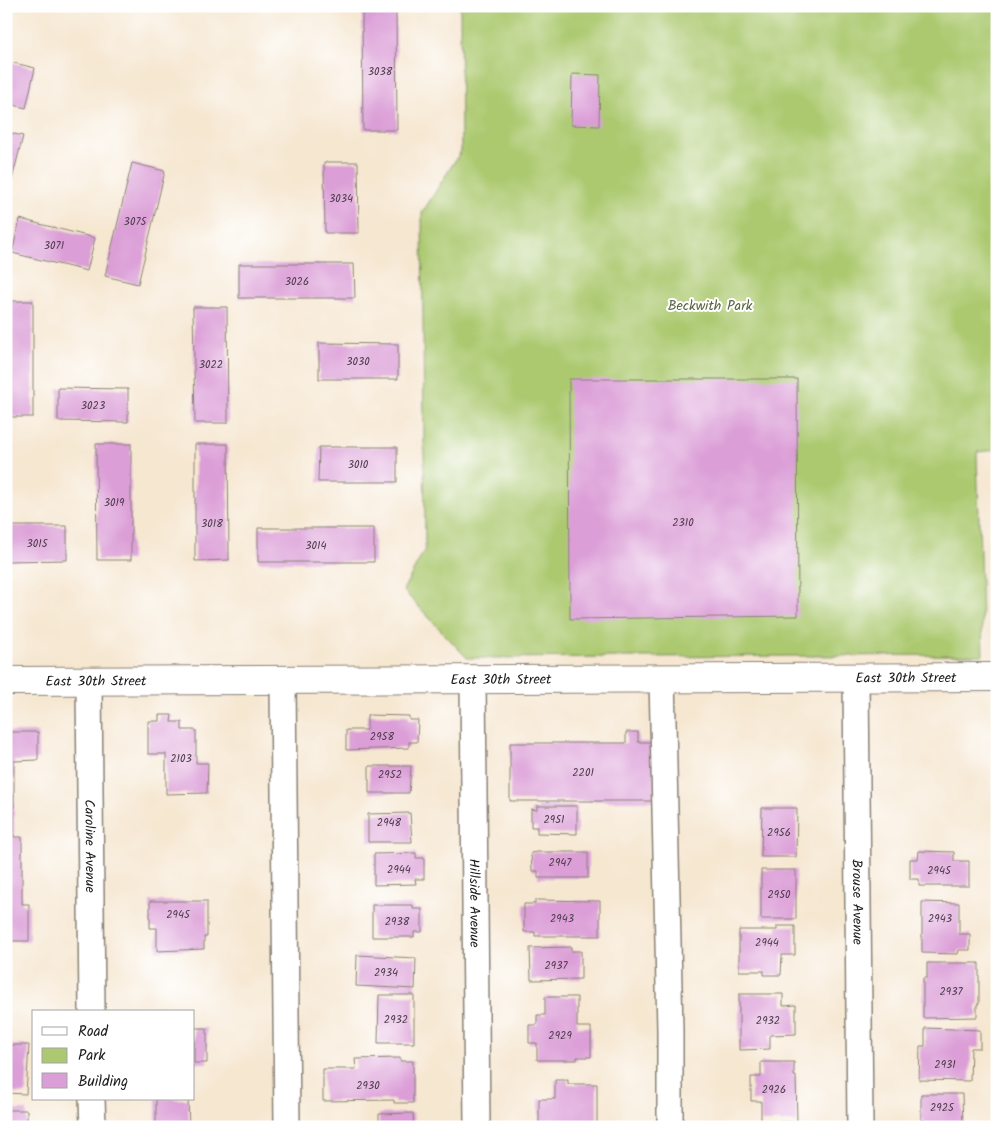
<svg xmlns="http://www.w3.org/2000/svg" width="1003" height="1133" font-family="Kalam,sans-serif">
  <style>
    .green { fill: #acc970; stroke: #647246 }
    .building { fill: #db9ed7 }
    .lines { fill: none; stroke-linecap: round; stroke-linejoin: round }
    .minor-casing { stroke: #898276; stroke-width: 28 }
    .major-casing { stroke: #898276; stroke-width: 30 }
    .minor { stroke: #fff; stroke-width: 25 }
    .major { stroke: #fff; stroke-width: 28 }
    .labels { text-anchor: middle; stroke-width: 4; stroke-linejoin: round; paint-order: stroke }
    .number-label { font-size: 11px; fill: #4c3c4b }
    .park-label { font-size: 14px; fill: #56613e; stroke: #fff }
    .street-label { font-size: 14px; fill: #1c1c1c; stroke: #fff }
  </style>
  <rect width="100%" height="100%" fill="#fff"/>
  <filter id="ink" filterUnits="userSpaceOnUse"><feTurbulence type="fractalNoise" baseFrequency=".02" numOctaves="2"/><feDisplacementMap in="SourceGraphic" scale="10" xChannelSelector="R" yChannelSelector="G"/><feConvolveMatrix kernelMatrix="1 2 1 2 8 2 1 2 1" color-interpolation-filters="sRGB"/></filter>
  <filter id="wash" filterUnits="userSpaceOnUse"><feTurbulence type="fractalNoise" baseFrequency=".0096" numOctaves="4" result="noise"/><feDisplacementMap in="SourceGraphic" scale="20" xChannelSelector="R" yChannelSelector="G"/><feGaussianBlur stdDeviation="1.12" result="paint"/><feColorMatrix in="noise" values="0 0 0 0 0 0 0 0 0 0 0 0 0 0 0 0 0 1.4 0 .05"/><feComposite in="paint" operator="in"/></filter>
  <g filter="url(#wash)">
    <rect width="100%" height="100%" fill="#f6e7d1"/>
    <path class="green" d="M460,6H997V450L977,452L983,655L467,658L403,590L425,549L422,213L461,151Z"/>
    <g id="blocks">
      <path class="building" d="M396,13L397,130H363L362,14Z
        M6,61L35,68L26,108L6,103Z
        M572,74L600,75L599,126L571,125Z
        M6,132L23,136L7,199H6Z
        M324,162H358L359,233H325Z
        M132,163L165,171L138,284L105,276Z
        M20,219L95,238L87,271L12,253Z
        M239,264H354L355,298H239Z
        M6,301H33V417H6Z
        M193,307H227L228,423H195Z
        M319,343L398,344V379H319Z
        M569,379H797L798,616L570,619Z
        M58,388L128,389V422L58,421Z
        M96,444H131V560H97Z
        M195,444H228L229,560L195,561Z
        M319,447H397V482H318Z
        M6,526H67V560L6,561Z
        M258,528H374V562H258Z
        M159,715H172L171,722H182V730H196V763H208L207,793L166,794V754H148V721H159Z
        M367,715L409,716V720H418L417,742H409V748L346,750V730H367Z
        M6,732H38V760L14,761V837H22V904H29V941H6Z
        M626,732H638V742H656V801H510V743H626Z
        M369,766H411L409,793H369Z
        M537,806H577V834L537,833V827H531V809L537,810Z
        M762,808H797L796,857H761Z
        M410,813L412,842H368V814Z
        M919,851L954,852V861H969V886H919V879H910V859H918Z
        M537,852H588V878H538V871H532L531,853Z
        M416,853V858H424V879H415L416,884L374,885V854Z
        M761,870H796V919H761Z
        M535,900L600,901V936H535V932H524V904H535Z
        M150,901H207V937H204V949L157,951V928H150Z
        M922,902L959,903V934H970V950H959L958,954L922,953Z
        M372,905H413V909H422V932H414V937H372Z
        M777,926H795V955H782L781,975H764V971H739V930H777Z
        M571,947V951H581V979L531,980L530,948Z
        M357,955L416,958L415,989L356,986Z
        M927,963H979V1004H977V1017L923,1018V978H927Z
        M739,994H783V1006L796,1005V1034L770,1035V1049L739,1050Z
        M379,995H414V1043H378Z
        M545,997H577V1027H591V1057H577V1060H537V1043H529V1025H537V1015H545Z
        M194,1028H207V1063H194Z
        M925,1028L980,1030V1048H971L970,1081L919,1080L920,1046H925Z
        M6,1045H29L26,1094L6,1093Z
        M400,1058V1061H413V1103H394V1100L323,1101V1069H356L355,1059Z
        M761,1062H794V1076H796L797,1122H761V1101H751V1077H761Z
        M555,1080H568V1084H597V1124L539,1127V1099H555Z
        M921,1094H962L963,1127H925V1120H921Z
        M156,1099H188L189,1127H156Z
        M6,1110H27V1127H6Z
        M413,1113L414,1127H379V1114Z"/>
    </g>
  </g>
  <g filter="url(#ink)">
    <use href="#blocks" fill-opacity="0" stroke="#898276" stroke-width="1"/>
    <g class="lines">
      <g class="minor-casing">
        <g id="minor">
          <path id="s1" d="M856,677L860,1127"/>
          <path d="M662,678L670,1030V1127"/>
          <path id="s2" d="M473,679L477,1127"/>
          <path d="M283,680L287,1127"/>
          <path id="s3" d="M89,681L92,1012"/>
          <path d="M92,1099L93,1127"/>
        </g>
      </g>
      <g class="major-casing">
        <g id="major">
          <path id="s4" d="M6,681L997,677"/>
        </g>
      </g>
      <use href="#minor" class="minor"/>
      <use href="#major" class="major"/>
    </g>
  </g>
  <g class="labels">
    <g class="number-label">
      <text x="380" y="75">3038</text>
      <text x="341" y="202">3034</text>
      <text x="135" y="225">3075</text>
      <text x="54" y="249">3071</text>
      <text x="297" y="285">3026</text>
      <text x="358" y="365">3030</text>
      <text x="211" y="368">3022</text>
      <text x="93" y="409">3023</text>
      <text x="358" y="468">3010</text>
      <text x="114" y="506">3019</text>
      <text x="683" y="526">2310</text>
      <text x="212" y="527">3018</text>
      <text x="37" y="547">3015</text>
      <text x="316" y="549">3014</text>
      <text x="382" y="740">2958</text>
      <text x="181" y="762">2103</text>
      <text x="583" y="776">2201</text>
      <text x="390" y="778">2952</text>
      <text x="554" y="823">2951</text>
      <text x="389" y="826">2948</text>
      <text x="779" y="836">2956</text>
      <text x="560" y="866">2947</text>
      <text x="399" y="873">2944</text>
      <text x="939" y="874">2945</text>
      <text x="779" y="898">2950</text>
      <text x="178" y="918">2945</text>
      <text x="562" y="922">2943</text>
      <text x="940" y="922">2943</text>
      <text x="397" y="925">2938</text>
      <text x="767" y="946">2944</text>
      <text x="556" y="969">2937</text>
      <text x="386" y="976">2934</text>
      <text x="951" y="995">2937</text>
      <text x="396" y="1023">2932</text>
      <text x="768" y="1024">2932</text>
      <text x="560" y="1039">2929</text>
      <text x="945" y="1068">2931</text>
      <text x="368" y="1089">2930</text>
      <text x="774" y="1093">2926</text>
      <text x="942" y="1111">2925</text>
    </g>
    <g class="park-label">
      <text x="710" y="310">Beckwith Park</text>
    </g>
    <g class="street-label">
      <text dy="5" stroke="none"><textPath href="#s4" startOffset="900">East 30th Street</textPath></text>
      <text dy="5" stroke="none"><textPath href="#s4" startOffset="495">East 30th Street</textPath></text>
      <text dy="5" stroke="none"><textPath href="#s4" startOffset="90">East 30th Street</textPath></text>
      <text dy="5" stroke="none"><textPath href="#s3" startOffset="165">Caroline Avenue</textPath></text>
      <text dy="5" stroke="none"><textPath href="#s1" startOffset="225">Brouse Avenue</textPath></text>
      <text dy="5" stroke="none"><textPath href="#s2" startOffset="224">Hillside Avenue</textPath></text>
    </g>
  </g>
  <rect width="1003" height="1133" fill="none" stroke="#fff" stroke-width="25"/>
  <rect x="32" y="1010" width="162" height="90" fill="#ffffff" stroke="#a4a4a4"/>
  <rect x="42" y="1027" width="25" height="8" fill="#ffffff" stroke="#a4a4a4"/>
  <text x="78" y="1036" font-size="15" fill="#1c1c1c">Road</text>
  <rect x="42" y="1048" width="25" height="15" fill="#acc970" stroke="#a4a4a4"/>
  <text x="78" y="1060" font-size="15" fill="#1c1c1c">Park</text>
  <rect x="42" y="1073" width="25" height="15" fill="#db9ed7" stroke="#a4a4a4"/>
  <text x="78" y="1086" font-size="15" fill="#1c1c1c">Building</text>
</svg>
